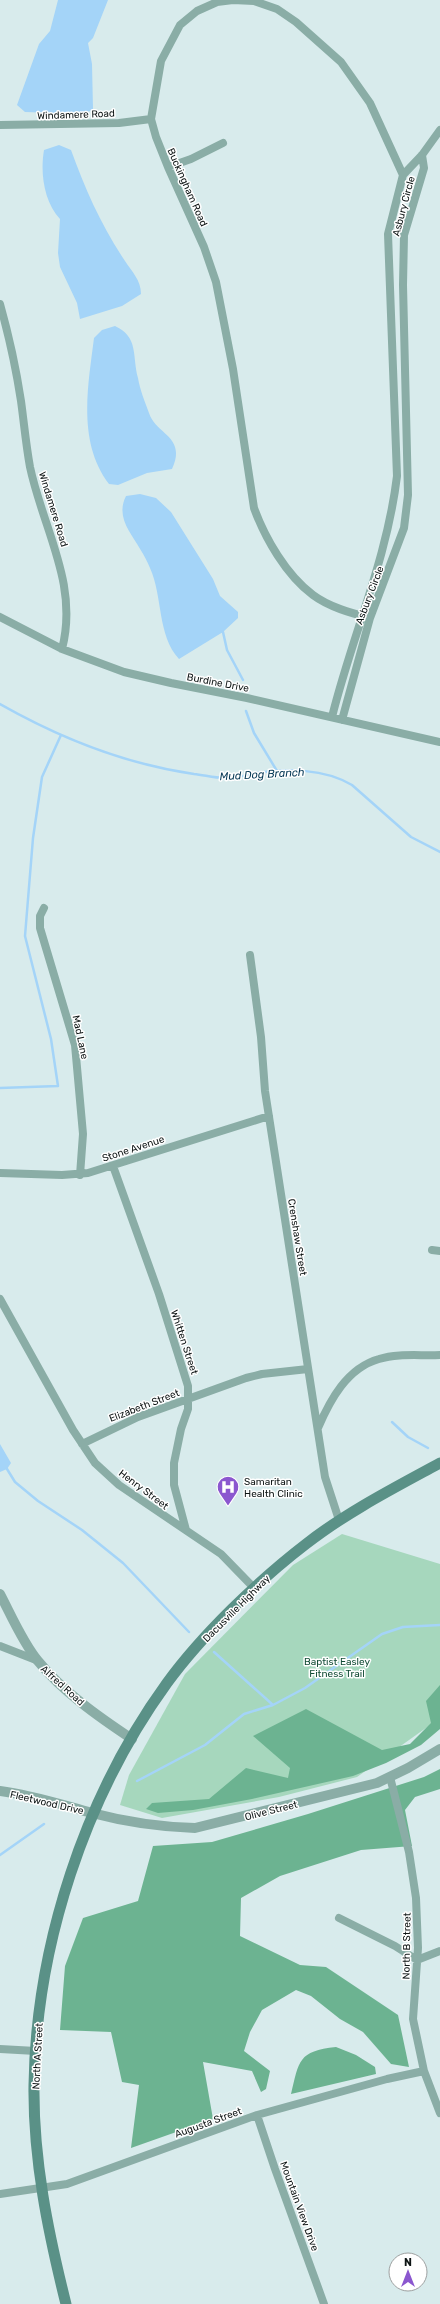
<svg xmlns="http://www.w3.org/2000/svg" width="440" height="2304" font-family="Rubik,sans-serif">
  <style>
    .green { fill: #a6d7bd }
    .forest { fill: #6cb391 }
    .water { fill: #a4d4f8 }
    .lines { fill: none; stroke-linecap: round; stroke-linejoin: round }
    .stream { stroke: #a4d4f8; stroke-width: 2.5 }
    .minor { stroke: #8aada6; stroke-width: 8 }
    .tertiary { stroke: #8aada6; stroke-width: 10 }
    .secondary { stroke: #5a9187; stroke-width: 11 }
    .labels { text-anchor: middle; stroke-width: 3; stroke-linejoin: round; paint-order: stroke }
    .street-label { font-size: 10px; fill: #0d1414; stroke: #fff }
    .poi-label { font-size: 10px; fill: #0d1414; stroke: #fff; text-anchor: start }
    .park-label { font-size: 10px; fill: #124c35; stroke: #fff }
    .water-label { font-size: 11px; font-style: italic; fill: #033653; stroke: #fff }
  </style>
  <rect width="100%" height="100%" fill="#d8ebec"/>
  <path class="green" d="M342,1534L440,1564V1718L357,1777L279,1797L162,1818L120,1805L129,1775L185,1674L293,1565Z"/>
  <path class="forest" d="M440,1685V1729L421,1745L386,1763L353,1776L252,1799L193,1810L158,1813L146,1809L152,1803L209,1799L246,1768L288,1778L290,1768L253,1736L306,1709L382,1750L410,1744L431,1723L426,1701Z
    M440,1769V1789L415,1797L405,1810L412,1846L361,1850L280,1876L241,1898L240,1936L300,1965L326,1967L398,2015L409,2067L391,2064L363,2032L340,2019L311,1996L296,1990L262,2010L250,2032L244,2051L270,2071L266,2089L261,2092L252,2071L203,2062L213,2119L131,2148L139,2085L122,2082L111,2032L60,2030L65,1966L83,1918L138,1901L153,1846L212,1842L308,1814L424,1777Z
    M336,2047L356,2055L375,2067L376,2074L291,2094C299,2061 298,2051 336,2047Z"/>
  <path class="water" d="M58,0H108L93,38L88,43L92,64L93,109L85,114L25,112L17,105L39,44L50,31Z
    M59,145L71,150C85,189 102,227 125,261C132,272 141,280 141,294L122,306L80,319L77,303L60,267L58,253L60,219C44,202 40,173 44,150Z
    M115,326C139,337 132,356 138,378C140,390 145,402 149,413C156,435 187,436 172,469L147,473L118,485L109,484C77,442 88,386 94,338L102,330Z
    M140,494L156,498L171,512L213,579L220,596L238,612V618L223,632L179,659C157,635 163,597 150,568C145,555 136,543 129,531C122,519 120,508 126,496Z
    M0,1444L11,1463L7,1469L0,1472Z"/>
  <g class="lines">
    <path class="stream" d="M223,632L227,650L243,680
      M0,704C60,738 125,764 194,774C204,775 214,778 224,778C235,778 247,775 257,773C289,769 323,768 352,785L411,837L440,852
      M246,711L254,733L277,771
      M0,1088L58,1086L51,1039L25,936L33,838L42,777L61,735
      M392,1422L408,1437L428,1448
      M7,1469L15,1482L38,1501L82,1530L123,1563L189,1632
      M214,1652L273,1705
      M137,1781L205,1745L244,1714L273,1705L305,1688L382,1634L403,1627L440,1625
      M0,1855L44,1824"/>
    <path class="minor" d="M0,125L119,123L151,119
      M168,167L191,159L223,143
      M0,304C9,336 16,368 21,401C24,423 26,445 30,467C43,529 79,584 62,649
      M0,617L62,649L124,672L171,683L247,698L440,742
      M370,618C351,613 329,607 313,595C286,575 265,538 254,508L233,369L216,282L204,247L168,167L156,137L151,119L161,61L180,25L197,11L217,2L233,0L254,1L277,9L296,22L341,62L370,103L403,175
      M332,717C352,636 387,560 397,476L388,234L403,175L422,155L440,130
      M342,720L370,618L404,528L408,495L403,285L404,235L424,168L422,155
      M44,908L40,916V928L75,1045L83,1134L80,1175
      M250,955L261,1037L265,1091L325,1477L339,1520
      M113,1166L159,1294L188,1386V1409L181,1429L174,1463V1485L186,1530
      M0,1173L62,1175L88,1173L269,1116
      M432,1250L440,1251
      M0,1299L73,1430L95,1463L119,1485L221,1554L254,1588
      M318,1428C330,1400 347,1368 379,1359C398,1353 420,1356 440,1355
      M82,1444L138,1417L246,1378L262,1374L308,1369
      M0,1646L36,1660
      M390,1777L409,1852L416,1898L418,1948L413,2019L424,2071L440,2113
      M339,1918L395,1946L417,1960L440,1951
      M0,2049L36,2051
      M257,2115L275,2169L324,2304
      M0,2194L67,2184L257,2115L387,2079L424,2071"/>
    <path class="tertiary" d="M0,1594C11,1615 23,1643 38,1661C63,1692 99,1717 132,1739
      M0,1791C32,1795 62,1805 92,1813C126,1822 160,1827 195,1828L377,1783L408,1768L440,1749"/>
    <path class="secondary" d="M66,2304C48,2232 33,2159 34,2085C36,1945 85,1796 167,1683C202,1635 259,1580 306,1544C347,1512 394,1488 440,1463"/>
  </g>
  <defs>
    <g id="hospital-pin" transform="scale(1.15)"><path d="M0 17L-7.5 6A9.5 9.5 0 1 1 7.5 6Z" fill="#8b57cf" stroke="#fff"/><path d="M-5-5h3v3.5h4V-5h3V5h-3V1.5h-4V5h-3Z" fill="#fff"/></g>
  </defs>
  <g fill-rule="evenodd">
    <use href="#hospital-pin" x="228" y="1487"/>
  </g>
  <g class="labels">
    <g class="street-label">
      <text transform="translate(76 114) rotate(-2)" y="4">Windamere Road</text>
      <text transform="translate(188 187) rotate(66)" y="4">Buckingham Road</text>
      <text transform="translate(403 206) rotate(-75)" y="4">Asbury Circle</text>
      <text transform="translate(54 509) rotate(73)" y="4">Windamere Road</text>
      <text transform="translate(369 595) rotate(-69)" y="4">Asbury Circle</text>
      <text transform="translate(218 682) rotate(11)" y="4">Burdine Drive</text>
      <text transform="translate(81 1037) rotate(78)" y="4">Mad Lane</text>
      <text transform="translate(133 1148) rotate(-18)" y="4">Stone Avenue</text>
      <text transform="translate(298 1237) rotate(81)" y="4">Crenshaw Street</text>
      <text transform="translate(185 1342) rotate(72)" y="4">Whitten Street</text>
      <text transform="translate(144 1405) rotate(-21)" y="4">Elizabeth Street</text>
      <text transform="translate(144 1489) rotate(37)" y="4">Henry Street</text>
      <text transform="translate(236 1608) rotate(-45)" y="4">Dacusville Highway</text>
      <text transform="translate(63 1685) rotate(42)" y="4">Alfred Road</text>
      <text transform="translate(47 1802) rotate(13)" y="4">Fleetwood Drive</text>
      <text transform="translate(271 1810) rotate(-14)" y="4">Olive Street</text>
      <text transform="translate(406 1946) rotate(-89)" y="4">North B Street</text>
      <text transform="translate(37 2056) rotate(-87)" y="4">North A Street</text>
      <text transform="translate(208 2122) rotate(-20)" y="4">Augusta Street</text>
      <text transform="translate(300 2206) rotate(70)" y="4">Mountain View Drive</text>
    </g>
    <g class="poi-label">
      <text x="244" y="1485">Samaritan<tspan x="244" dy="12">Health Clinic</tspan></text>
    </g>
    <g class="park-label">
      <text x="337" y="1665">Baptist Easley<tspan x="337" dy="12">Fitness Trail</tspan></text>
    </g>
    <g class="water-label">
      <text transform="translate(262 774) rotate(-3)" y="4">Mud Dog Branch</text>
    </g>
  </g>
  <g transform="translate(408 2272)"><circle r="19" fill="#ffffff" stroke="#9ea1a1"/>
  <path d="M0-3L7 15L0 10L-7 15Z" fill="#8b57cf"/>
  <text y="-6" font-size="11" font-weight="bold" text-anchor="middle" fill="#0d1414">N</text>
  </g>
</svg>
